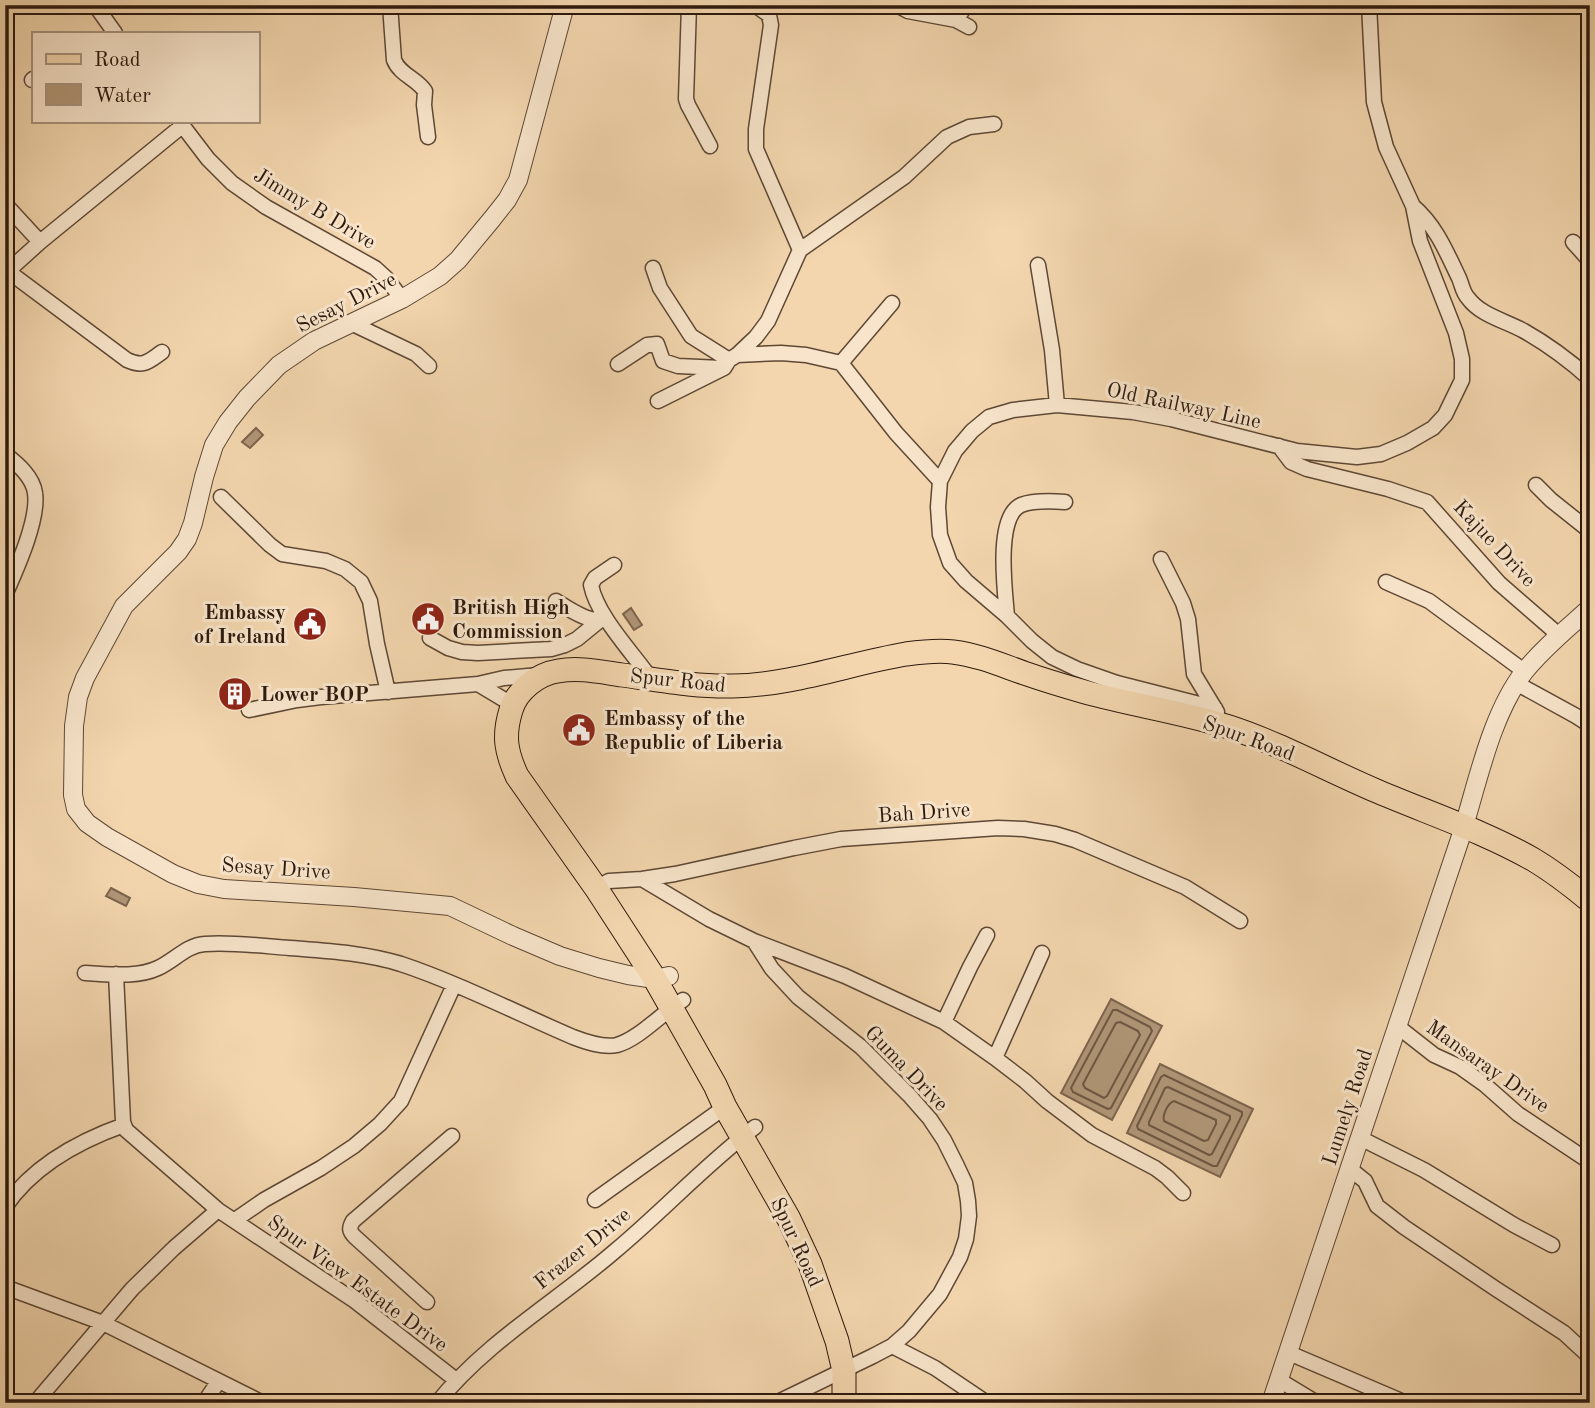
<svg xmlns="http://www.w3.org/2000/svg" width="1595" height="1408" font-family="'Old Standard TT',serif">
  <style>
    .water { fill: #b09677; stroke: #7c644d; stroke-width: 2 }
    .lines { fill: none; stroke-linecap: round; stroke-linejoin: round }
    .shore { stroke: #6e5842; stroke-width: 2 }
    .minor-casing { stroke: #5e4835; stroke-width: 17 }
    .tertiary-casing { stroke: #5e4835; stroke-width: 20 }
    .primary-casing { stroke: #2d190d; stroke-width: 25 }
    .minor { stroke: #f7e4ca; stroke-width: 14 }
    .tertiary { stroke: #f7e4ca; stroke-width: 18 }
    .primary { stroke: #f3d6ae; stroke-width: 23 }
    .labels { text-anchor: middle; stroke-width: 6; stroke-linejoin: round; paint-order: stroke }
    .street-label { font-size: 21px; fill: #2d190d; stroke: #f7e4ca }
    .poi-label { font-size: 21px; font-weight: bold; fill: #2d190d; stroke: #f7e4ca; text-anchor: start }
  </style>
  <rect width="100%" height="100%" fill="#f3d6ae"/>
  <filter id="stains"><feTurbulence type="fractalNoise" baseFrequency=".00286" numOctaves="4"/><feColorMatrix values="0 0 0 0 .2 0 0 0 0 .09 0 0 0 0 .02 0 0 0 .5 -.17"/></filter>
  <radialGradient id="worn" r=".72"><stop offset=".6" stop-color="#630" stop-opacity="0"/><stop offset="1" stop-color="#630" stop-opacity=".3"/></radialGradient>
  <path class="water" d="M256,428L263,435L250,448L242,442Z
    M631,608L642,625L634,630L623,614Z
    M111,888L130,898L126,906L106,896Z
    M1111,999L1162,1026L1112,1120L1061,1093Z
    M1160,1064L1253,1109L1220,1177L1127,1133Z"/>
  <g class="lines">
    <path class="shore" d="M1113,1010H1117L1150,1027L1152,1031L1111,1108L1108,1109L1073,1092L1071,1088Z
      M1120,1022L1138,1031L1140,1035L1107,1096L1104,1098L1085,1088L1083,1084L1116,1023Z
      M1164,1075L1242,1112V1115L1217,1166H1213L1138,1129L1137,1126L1161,1077Z
      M1168,1087L1230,1116V1119L1212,1154L1209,1155L1149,1125V1122L1165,1088Z
      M1174,1101L1216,1120V1124L1208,1140L1204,1141L1164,1121C1162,1115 1168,1103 1174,1101Z"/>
    <g class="minor-casing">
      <path id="minor" d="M95,5L115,33
        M390,5L394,60C400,75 416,78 425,91L424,105L428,137
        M689,5L686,99L688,105L710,146
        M755,5L769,15L771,25L756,129V149L800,250
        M897,5L908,11L956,20L969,27
        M956,20L966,5
        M32,80L33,79
        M179,121L208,159L232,183L266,207L375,268L386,278L402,299
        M5,204L40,242
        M1413,206C1436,226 1446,251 1459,278C1462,285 1463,293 1468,298C1480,315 1506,321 1524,331C1547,344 1570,361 1590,379
        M1573,242L1590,261
        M1038,265L1052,350L1057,405
        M653,268L660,288L691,336L729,360
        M5,269L127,360C144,368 149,361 162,352
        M8,271L40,242L182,126
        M351,323L416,354L429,366
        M737,355L781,353L806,355L841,363L896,433L940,481
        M841,363L892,303
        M618,364L647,345L657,344L663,361L678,366L721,368
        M658,401L724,368L729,360L737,355L756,337L768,321L800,250L904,177L947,137L969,127L994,124
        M1279,446L1291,462L1307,469L1388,489L1427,502L1499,583L1560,636
        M5,454C18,464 33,477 35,493C39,520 16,570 5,595
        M1536,485L1551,500L1590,531
        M221,497L270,545L282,554L326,561L345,569L361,582L370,601L377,644L388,692
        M1161,559L1183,603L1188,619L1194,674L1217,712
        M614,565L595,578L591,585C597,616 633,653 651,679
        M1386,582L1429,601L1524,671
        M556,601C569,609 590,624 605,619
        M1007,616C1005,591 995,517 1021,505C1034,500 1052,501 1065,502
        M430,638L448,648L462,652L478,653L551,649L565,645L577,639L599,621
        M1516,683L1576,716L1590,725
        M478,684L513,705
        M1215,708L1117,683L1077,669L1052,657L1032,641L1007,616L966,581L950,563L940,535L938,507L940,481L955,451L972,431L989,417L1013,410L1057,405L1133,412L1171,419L1297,451L1357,457L1381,454L1407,443L1433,428L1445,415L1462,380V359L1456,333L1420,241L1413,206L1386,147L1374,102L1369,5
        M249,710L297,700L321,697L478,684L504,678L539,675
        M642,879L709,919L754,941L845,976L944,1022L995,1058L1025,1081L1047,1101L1092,1135L1155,1168L1167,1177L1183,1193
        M596,888L609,881L642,879L675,874L794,848L841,839L998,828L1024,829L1055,834L1075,840L1185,887L1240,921
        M754,941L772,969L798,997L861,1047L909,1095L930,1119L944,1140L957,1166L965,1183L968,1201L969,1216L966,1239L960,1257L940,1294L909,1331L892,1346L873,1356L776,1403
        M85,973C108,974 137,978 158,968C175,960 187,945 205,944C233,942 263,946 290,948C328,951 365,953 401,964C458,983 517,1013 573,1037C586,1042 603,1048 617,1045C639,1039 663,1012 683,1000
        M116,974L123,1122L126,1130L218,1210L355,1301L456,1380
        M944,1022L970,967L987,935
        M1397,1026L1434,1055L1460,1067L1484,1084L1518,1114L1590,1162
        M995,1058L1042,953
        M1360,1138L1424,1170L1514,1225L1552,1245
        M1350,1169L1365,1181L1377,1206L1404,1227L1496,1289L1564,1333L1590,1357
        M595,1200L725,1107
        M5,1207C32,1167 79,1141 124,1125
        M235,1220L264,1200L321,1168L354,1146L380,1124L401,1101L454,985
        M5,1287L103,1323L263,1403
        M427,1302L355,1237C349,1231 349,1228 353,1221L452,1136
        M892,1346L935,1368L987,1403
        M1289,1353L1406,1403
        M1279,1380L1317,1403
        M35,1403L132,1289L174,1248L218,1210
        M204,1403L218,1382
        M437,1403C487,1341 556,1302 615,1251C663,1211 705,1165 755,1127"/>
    </g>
    <g class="tertiary-casing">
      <path id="tertiary" d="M565,5L518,180L507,200L492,219L458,260L440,276L402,299L314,341L279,365L247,398L228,422L214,445L204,477L193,523L187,539L178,552L124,606L85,678L78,697L74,726L73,795L76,809L87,823L107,837L173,874L198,884L224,889L354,897L450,906L513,936L560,956L599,968L628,975L655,979L669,976
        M1271,1403L1460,839C1477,786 1490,716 1524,672C1542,649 1568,628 1590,608"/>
    </g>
    <g class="primary-casing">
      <path id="primary" d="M844,1403V1371L837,1341L810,1264L789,1219L725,1107L715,1085L655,979L596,888L517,776C506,752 503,736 511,710C517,690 538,674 558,671C579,667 601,672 622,675C659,680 696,687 733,686C792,685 848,664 906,654C921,652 938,650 953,652C978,655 1001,665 1024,673C1044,680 1064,686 1085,692C1132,705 1182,712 1229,727C1281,744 1329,771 1379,792C1431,814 1485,832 1534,860C1554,872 1572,886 1590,901"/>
    </g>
    <use href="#minor" class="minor"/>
    <use href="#tertiary" class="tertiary"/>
    <use href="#primary" class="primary"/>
  </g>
  <defs>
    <g id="civic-disc" transform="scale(1.75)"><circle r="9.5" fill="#8f2418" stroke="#f7e4ca"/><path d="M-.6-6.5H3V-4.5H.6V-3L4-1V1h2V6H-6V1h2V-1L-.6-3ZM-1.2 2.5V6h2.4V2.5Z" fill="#fff"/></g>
    <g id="building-disc" transform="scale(1.75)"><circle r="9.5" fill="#8f2418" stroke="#f7e4ca"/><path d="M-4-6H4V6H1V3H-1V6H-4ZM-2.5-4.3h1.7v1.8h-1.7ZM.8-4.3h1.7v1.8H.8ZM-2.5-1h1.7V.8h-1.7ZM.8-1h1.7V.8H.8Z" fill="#fff"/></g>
  </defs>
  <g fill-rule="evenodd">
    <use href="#civic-disc" x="428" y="619"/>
    <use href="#civic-disc" x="310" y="624"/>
    <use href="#building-disc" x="235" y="694"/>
    <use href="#civic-disc" x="579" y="730"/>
  </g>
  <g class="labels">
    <g class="street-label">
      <text transform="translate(315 208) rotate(31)" y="7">Jimmy B Drive</text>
      <text transform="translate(346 302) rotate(-27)" y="7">Sesay Drive</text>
      <text transform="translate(1184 405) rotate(12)" y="7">Old Railway Line</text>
      <text transform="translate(1495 543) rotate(47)" y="7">Kajue Drive</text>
      <text transform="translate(678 680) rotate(6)" y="7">Spur Road</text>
      <text transform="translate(1249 738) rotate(20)" y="7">Spur Road</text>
      <text transform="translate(924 812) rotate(-4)" y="7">Bah Drive</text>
      <text transform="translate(276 868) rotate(4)" y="7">Sesay Drive</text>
      <text transform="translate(1488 1066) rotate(35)" y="7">Mansaray Drive</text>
      <text transform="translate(907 1068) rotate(46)" y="7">Guma Drive</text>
      <text transform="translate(1347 1107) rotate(-72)" y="7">Lumely Road</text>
      <text transform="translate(797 1242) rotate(65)" y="7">Spur Road</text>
      <text transform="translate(582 1248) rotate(-39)" y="7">Frazer Drive</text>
      <text transform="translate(358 1283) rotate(36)" y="7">Spur View Estate Drive</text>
    </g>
    <g class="poi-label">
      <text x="452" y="614">British High<tspan x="452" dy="24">Commission</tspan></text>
      <text x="286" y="619" text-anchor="end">Embassy<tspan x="286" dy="24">of Ireland</tspan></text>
      <text x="260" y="701">Lower BOP</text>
      <text x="604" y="725">Embassy of the<tspan x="604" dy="24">Republic of Liberia</tspan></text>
    </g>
  </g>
  <rect width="1595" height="1408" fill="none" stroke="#f3d6ae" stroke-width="28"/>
  <rect x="7" y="7" width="1581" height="1394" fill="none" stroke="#2d190d" stroke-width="3.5"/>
  <rect x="14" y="14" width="1567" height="1380" fill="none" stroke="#2d190d" stroke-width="2"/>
  <rect x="32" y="32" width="228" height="91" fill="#f7e4ca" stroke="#a6937e" stroke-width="2"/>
  <rect x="46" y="54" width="35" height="10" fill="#f3d6ae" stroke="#a6937e" stroke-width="2"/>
  <text x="94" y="66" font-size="21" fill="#2d190d">Road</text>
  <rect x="46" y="84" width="35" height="21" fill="#b09677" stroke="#a6937e" stroke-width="2"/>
  <text x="94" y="102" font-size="21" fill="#2d190d">Water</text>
  <rect width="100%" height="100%" filter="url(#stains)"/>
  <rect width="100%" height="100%" fill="url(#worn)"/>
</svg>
